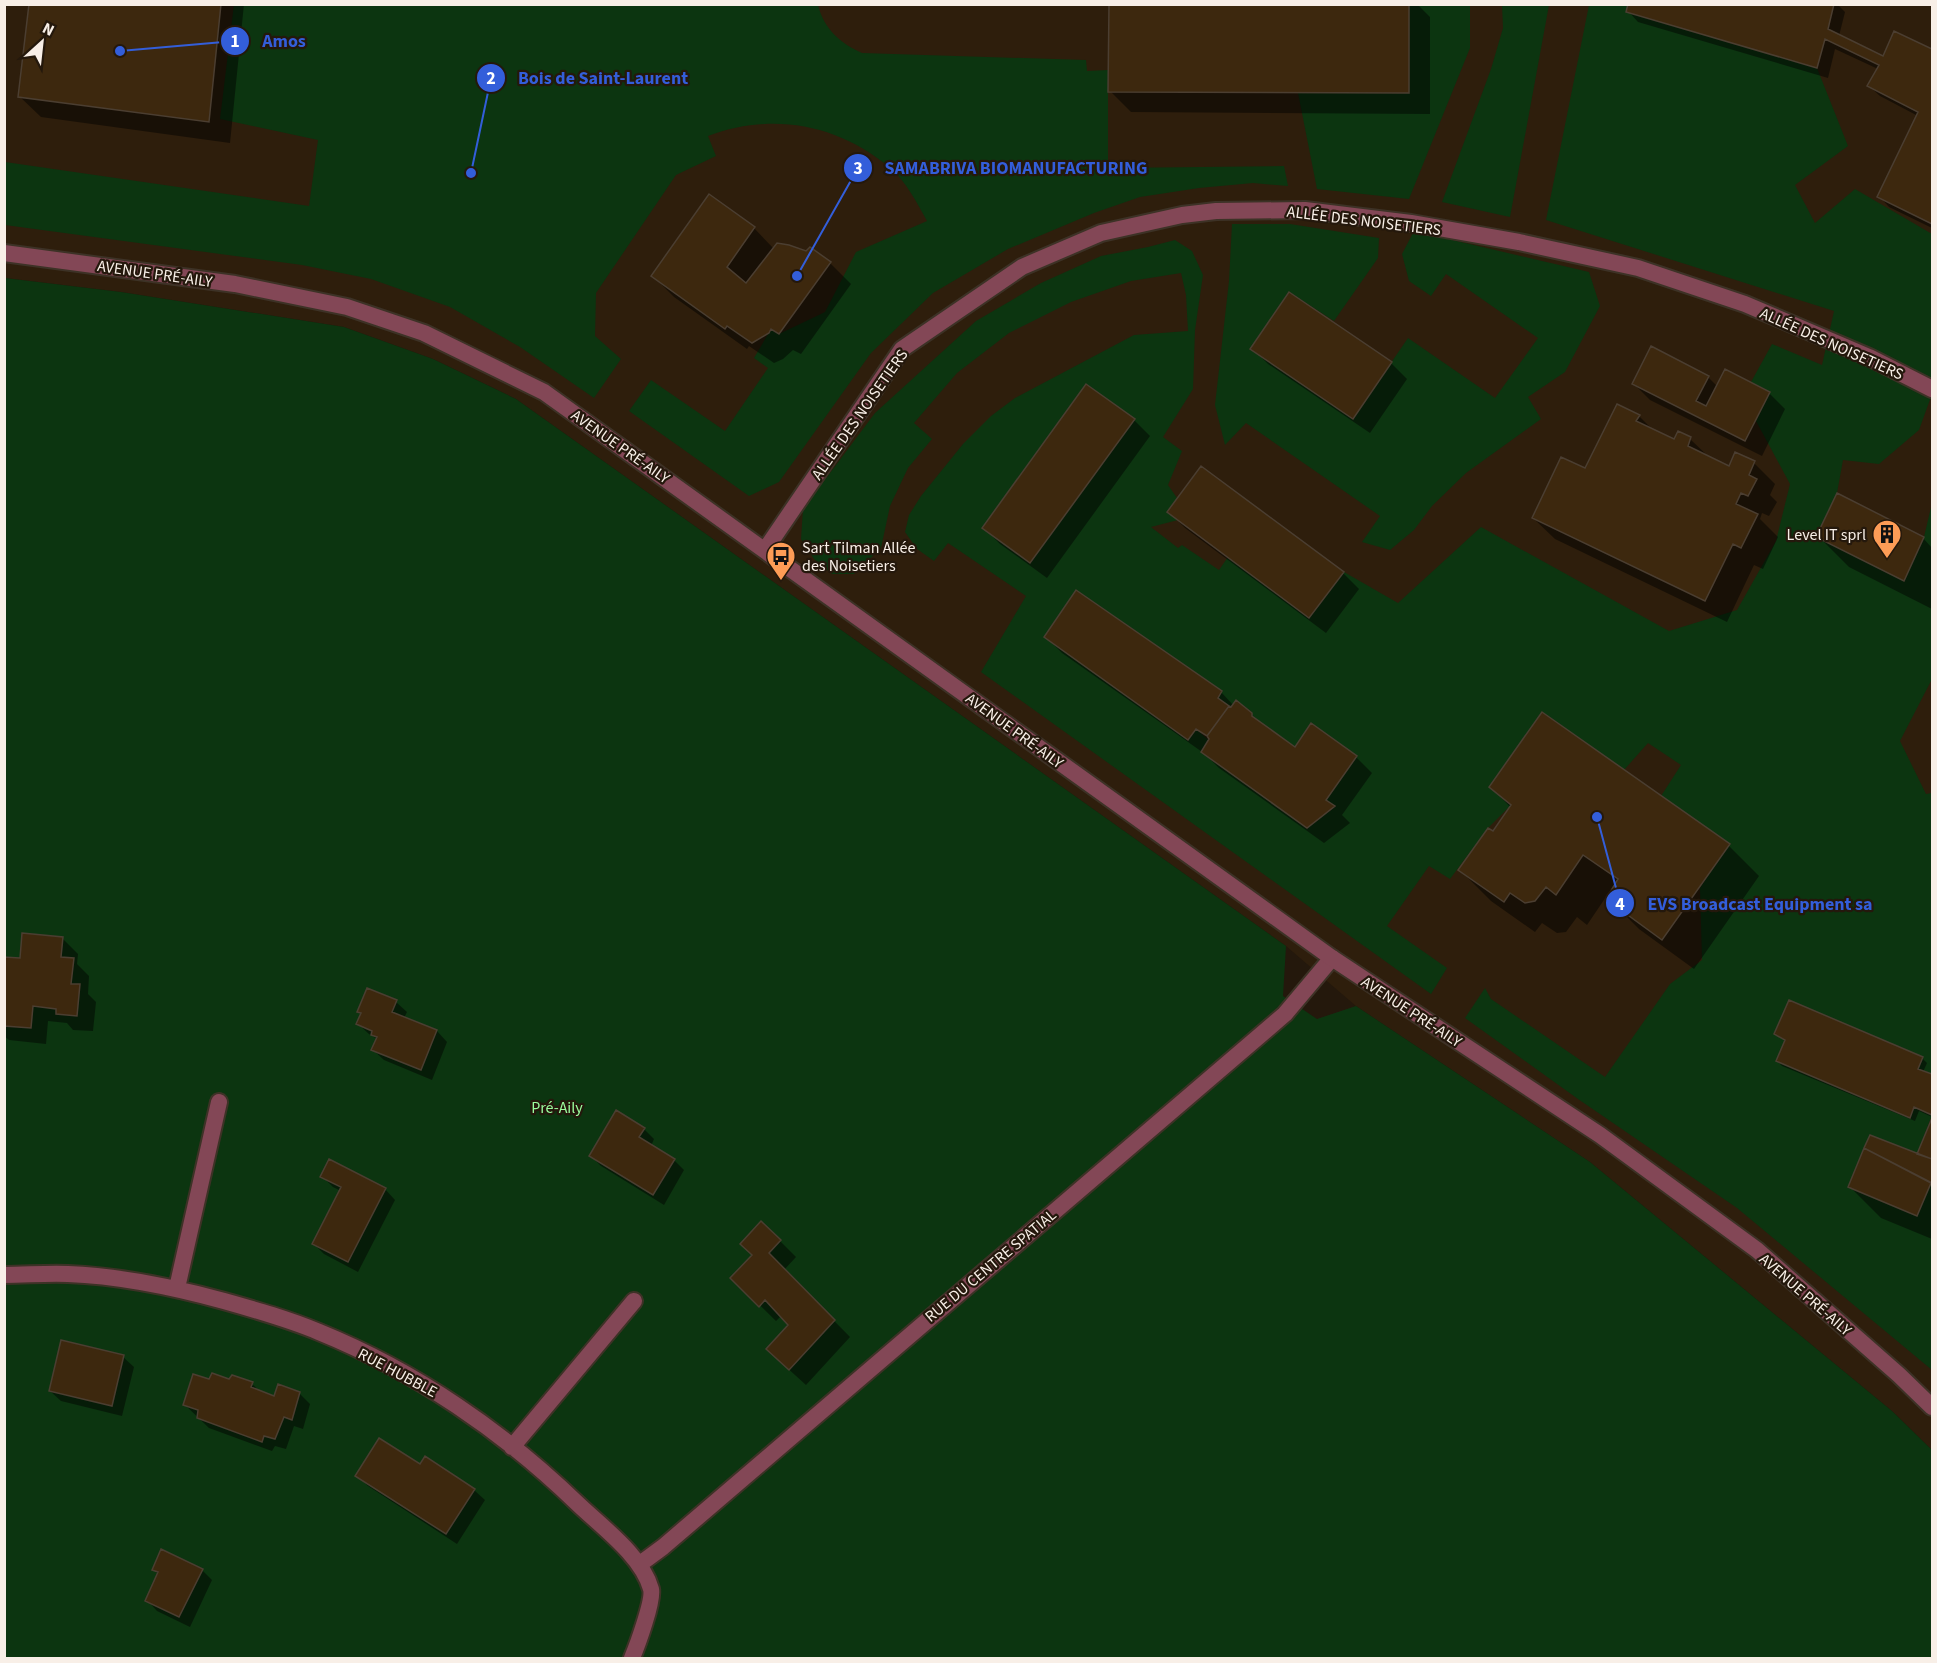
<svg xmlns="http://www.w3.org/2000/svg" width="1937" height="1663" font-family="'Source Sans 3',sans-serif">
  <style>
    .built { fill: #2e1e0c }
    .green { fill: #0c3510; fill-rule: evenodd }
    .shadow { fill: #0007 }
    .building { fill: #3d280e; stroke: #4b3e31; stroke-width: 1.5 }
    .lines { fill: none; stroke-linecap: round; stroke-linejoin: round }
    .minor-casing { stroke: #3d3226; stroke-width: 20 }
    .tertiary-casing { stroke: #3d3226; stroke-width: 20 }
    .minor { stroke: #834756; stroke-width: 16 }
    .tertiary { stroke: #834756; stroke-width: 16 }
    .labels { text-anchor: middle; stroke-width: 4.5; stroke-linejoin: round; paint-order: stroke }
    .street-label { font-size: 16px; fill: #f8efe7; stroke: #24180c }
    .poi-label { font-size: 16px; fill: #f8efe7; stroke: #24180c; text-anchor: end }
    .park-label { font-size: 16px; fill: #9bfc9e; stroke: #24180c }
    .leader { fill: none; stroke: #335eda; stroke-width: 2 }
    .callout-dot { fill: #335eda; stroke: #24180c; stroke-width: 2 }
    .mark-label { font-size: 18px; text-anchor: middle; font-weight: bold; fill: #fff }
    .callout-label { font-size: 18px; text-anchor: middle; font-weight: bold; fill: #335eda; stroke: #24180c; stroke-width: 4.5; stroke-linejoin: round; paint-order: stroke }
  </style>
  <rect width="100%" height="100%" fill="#24180c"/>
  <path class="built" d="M5,5H1932V1450L1892,1411L1590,1162L1356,1006L1286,946L516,399L433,359L344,327L121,292L5,278Z"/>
  <path class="green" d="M234,4L818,5C824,29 840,43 862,53L1086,60L1087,71L1108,70V168L1284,166L1288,186L1253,183L1199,188L1140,197L1094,213L1008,249L933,293L871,353L779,482L749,496L629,411L651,380L725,431L768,368L754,358L771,329L779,334L825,312L856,252L927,221C917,203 906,181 890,168C838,124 772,112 708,136L716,156L676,175L596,293L595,336L621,359L594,398L520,347L450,307L371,279L302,265L5,225V162L309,206L318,140L220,119Z
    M1409,5H1470V48L1409,199L1317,189L1298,93H1409Z
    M1502,5H1549L1510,217L1442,202L1491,69L1503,28Z
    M1589,5H1628L1626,12L1817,68L1848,146L1795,185L1815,223L1855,189L1932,234V394L1919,430L1879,464L1843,460L1837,493L1816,537L1904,580L1924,537L1932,503V679L1900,741L1926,794L1932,793V1074L1918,1069L1789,1001L1774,1034L1785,1040L1776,1061L1909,1118L1914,1107L1932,1115L1917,1154L1870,1135L1864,1148L1917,1216L1931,1183H1932V1370L1737,1208L1578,1099L1465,1018L1485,988L1491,999L1605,1077L1670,984L1702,960L1700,888L1729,844L1661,796L1681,765L1648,743L1624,770L1542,712L1489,787L1511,805L1488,828L1450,879L1429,866L1387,926L1447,968L1431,994L981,672L1026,596L948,543L934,561L917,549L905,532L909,515L921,496L963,444L991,416L1015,398L1134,335L1188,331L1186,295L1181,273L1131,281L1071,302L1009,333L957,373L914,423L932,439L908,468L890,506L881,548L854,574H832L814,559L801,539L803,509L875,413L976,321L1041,283L1101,256L1148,247L1175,240L1192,251L1203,275L1195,330L1193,389L1163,437L1182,451L1168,485L1177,498L1167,512L1178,520L1151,527L1178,548L1182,545L1219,570L1228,557L1344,572L1398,603L1481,527L1669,631L1737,610L1776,541L1790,484L1756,421L1770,392L1751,382L1772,344L1822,365L1834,311L1546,220ZM1086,384L1134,419L1030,563L982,528ZM1076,590L1221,691L1218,698L1231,707L1237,701L1252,712V716L1295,747L1311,723L1356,755L1326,800L1335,807L1307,828L1196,729L1188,740L1044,637Z
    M1232,224H1290L1379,238L1378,258L1334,321L1289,292L1251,348L1353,418L1408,338L1495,398L1538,338L1446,274L1431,296L1409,281L1402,254L1414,231L1589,272L1600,306L1565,372L1528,397L1541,419L1466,473L1432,506L1414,530L1390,550L1362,542L1380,516L1246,423L1225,445L1215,405L1229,281Z
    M5,278L121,292L344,327L433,359L516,399L1286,946L1283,996L1317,1019L1356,1006L1590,1162L1892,1411L1932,1450V1658H5Z"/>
  <path class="shadow" d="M30,4H244L230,143L41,117L19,96Z
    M1110,4H1417L1430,17V114L1131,112L1110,91Z
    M1630,4H1837L1845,12L1839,36L1884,58L1895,33L1932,51V228L1889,207L1879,196L1918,116L1880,96L1869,86L1878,69L1835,49L1828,78L1638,22L1628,11Z
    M754,228L774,249L830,263L851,284L801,354L793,350L783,359L774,363L749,346L747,349L674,297L653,276Z
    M1252,348L1391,363L1407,379L1370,433L1268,364Z
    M1725,371L1769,393L1785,409L1762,456L1650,400L1634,384L1708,377L1718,387Z
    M1639,416L1654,431L1674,441L1690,439L1710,458L1729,468L1754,463L1775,484L1770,495L1777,502L1769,516L1762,513L1760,519L1778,537L1763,569L1754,565L1727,622L1555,539L1533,518L1586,470Z
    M1134,420L1150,436L1047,578L1000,544L984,528Z
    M1169,512L1343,573L1359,589L1326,633L1185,528Z
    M1818,536L1923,538L1932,548V609L1849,567Z
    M1046,637L1221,692L1234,706L1251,714L1264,726L1295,749L1356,757L1372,773L1342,815L1350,823L1324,843L1219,768L1205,754L1062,653Z
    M1491,787L1729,846L1759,876L1694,969L1639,929L1608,898L1612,893L1610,891L1587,925L1577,917L1566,932L1557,933L1542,923L1535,932L1491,901L1460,870L1493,833L1511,808Z
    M62,938L78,954L77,964L89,976L88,994L96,1002L93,1031L73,1030L67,1023L48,1021L46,1044L9,1040L4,1036V959L21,960Z
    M396,1002L407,1012L404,1018L437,1031L447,1042L432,1080L384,1060L373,1050L377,1039L369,1034L358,1024L362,1014L359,1011Z
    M1776,1034L1922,1058L1927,1063L1923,1072L1932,1076V1117L1919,1111L1915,1121L1782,1066L1777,1061L1786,1042Z
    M1932,1121V1239L1881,1218L1850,1187L1871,1137L1918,1156Z
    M644,1129L654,1139L651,1146L674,1160L684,1170L664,1205L601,1166L591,1156Z
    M322,1176L385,1189L395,1200L358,1272L324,1254L314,1244L341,1191L333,1187Z
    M780,1241L796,1257L784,1270L850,1337L806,1385L784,1365L790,1325L782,1315L776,1321L732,1278L754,1256Z
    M123,1357L134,1367L122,1416L61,1401L50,1391Z
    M210,1381L252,1384L262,1393L275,1398L299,1393L310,1404L303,1429L294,1426L286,1449L275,1446L272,1451L209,1428L184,1404Z
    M426,1458L474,1490L485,1500L457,1544L368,1486L357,1475L421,1467Z
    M153,1569L202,1570L212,1580L190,1627L157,1611L147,1600L159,1575Z"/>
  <path class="building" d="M29,4H221L209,122L18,97Z
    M1109,4H1409V93L1108,92Z
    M1628,4H1834L1828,29L1883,56L1894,31L1932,49V224L1877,197L1918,112L1867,86L1879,65L1825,39L1817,68L1626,12Z
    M709,194L755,227L727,267L746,283L777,243L789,245L806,251L810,247L831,262L779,334L771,329L769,333L752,343L727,326L725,329L651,276Z
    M1289,292L1392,362L1353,419L1250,349Z
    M1651,346L1709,376L1696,401L1706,406L1725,369L1770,392L1745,441L1632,384Z
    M1086,384L1135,419L1030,563L982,528Z
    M1617,404L1640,415L1636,421L1674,439L1678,431L1691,437L1688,446L1729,466L1735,452L1755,461L1749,475L1757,479L1748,496L1741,493L1736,504L1758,514L1741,548L1733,544L1705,601L1532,518L1561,457L1585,468Z
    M1201,466L1344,572L1309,618L1167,512Z
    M1837,493L1924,537L1904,581L1816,537Z
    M1076,590L1222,691L1218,698L1229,706L1207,736L1196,729L1188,740L1044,637Z
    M1236,700L1252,713V716L1295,747L1311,723L1357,756L1326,800L1335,806L1307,828L1201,752L1209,739L1207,736L1229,706L1231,707Z
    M1542,712L1730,844L1662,940L1606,899L1618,879L1583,855L1556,895L1546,887L1535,901L1525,903L1510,893L1504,902L1458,870L1488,828L1493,831L1511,805L1489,787Z
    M22,933L63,937L61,957L74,958L71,984H80L77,1016L56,1014V1009L33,1006L31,1028L4,1026V957L20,958Z
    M367,988L397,1000L392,1012L437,1030L421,1070L371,1050L377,1037L371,1035L372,1031L356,1024L361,1013L357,1012Z
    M1789,1000L1923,1057L1918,1069L1932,1074V1115L1914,1107L1910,1118L1776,1061L1785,1040L1774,1034Z
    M616,1110L645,1128L639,1137L675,1159L653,1195L589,1156Z
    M1932,1118V1159L1917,1154Z
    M1870,1135L1932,1159V1183L1864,1148Z
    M1864,1148L1931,1183L1917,1216L1848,1187Z
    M329,1159L386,1188L348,1262L312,1244L341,1187L320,1177Z
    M761,1221L781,1240L769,1253L835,1320L789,1370L766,1349L788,1325L765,1300L759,1307L730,1278L752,1255L740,1244Z
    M61,1340L124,1355L112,1406L49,1391Z
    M212,1373L229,1379L232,1375L253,1382L251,1387L274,1396L278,1384L300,1392L292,1420L284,1417L275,1439L264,1436L262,1442L197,1418L198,1410L183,1405L193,1374L209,1379Z
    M379,1438L420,1464L425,1456L475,1489L446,1534L355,1476Z
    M161,1549L203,1569L179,1617L145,1601L158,1572L152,1570Z"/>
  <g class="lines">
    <g class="minor-casing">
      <path id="minor" d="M765,550L902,349L1022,267L1101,233L1182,215L1216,211L1305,210L1411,223L1519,242L1638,268L1745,304L1869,357L1932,389
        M4,1275C26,1275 47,1273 68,1274C121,1276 173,1287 224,1301C256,1310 288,1319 319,1332C415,1371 504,1432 578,1504C602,1527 642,1556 651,1589C654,1600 637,1646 632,1658
        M177,1288L219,1102
        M512,1447L634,1301
        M640,1564L663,1547L1285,1014L1332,958"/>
    </g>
    <g class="tertiary-casing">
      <path id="tertiary" d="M4,253L235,284L347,307L424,333L544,392L1332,958L1600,1135L1757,1250L1899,1375L1932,1407"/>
    </g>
    <use href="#minor" class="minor"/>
    <use href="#tertiary" class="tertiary"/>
  </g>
  <defs>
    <g id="building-pin" transform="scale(1.5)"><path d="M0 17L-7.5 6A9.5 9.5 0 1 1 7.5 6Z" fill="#fd9c56" stroke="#24180c"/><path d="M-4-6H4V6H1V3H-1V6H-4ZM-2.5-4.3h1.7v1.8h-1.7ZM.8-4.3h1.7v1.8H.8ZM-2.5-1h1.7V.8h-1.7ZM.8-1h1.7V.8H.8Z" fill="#111"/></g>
    <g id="bus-pin" transform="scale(1.5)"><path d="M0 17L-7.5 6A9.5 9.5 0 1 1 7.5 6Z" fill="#fd9c56" stroke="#24180c"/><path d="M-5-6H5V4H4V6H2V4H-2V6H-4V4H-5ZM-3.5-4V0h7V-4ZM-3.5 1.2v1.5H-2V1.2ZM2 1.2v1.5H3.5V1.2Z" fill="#111"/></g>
  </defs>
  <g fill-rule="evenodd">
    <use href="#building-pin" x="1887" y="534"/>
    <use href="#bus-pin" x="781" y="556"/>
  </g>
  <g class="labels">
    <g class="street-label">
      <text transform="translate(1364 220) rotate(7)" y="6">ALLÉE DES NOISETIERS</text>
      <text transform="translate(155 273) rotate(8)" y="6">AVENUE PRÉ-AILY</text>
      <text transform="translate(1832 343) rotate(24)" y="6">ALLÉE DES NOISETIERS</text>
      <text transform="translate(859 414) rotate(-55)" y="6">ALLÉE DES NOISETIERS</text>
      <text transform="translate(621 446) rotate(35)" y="6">AVENUE PRÉ-AILY</text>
      <text transform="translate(1015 730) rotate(36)" y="6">AVENUE PRÉ-AILY</text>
      <text transform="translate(1412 1011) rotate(33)" y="6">AVENUE PRÉ-AILY</text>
      <text transform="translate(990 1265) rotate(-40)" y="6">RUE DU CENTRE SPATIAL</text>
      <text transform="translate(1806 1294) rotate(41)" y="6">AVENUE PRÉ-AILY</text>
      <text transform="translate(398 1372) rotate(28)" y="6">RUE HUBBLE</text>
    </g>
    <g class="poi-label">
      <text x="1866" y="540">Level IT sprl</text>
      <text x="802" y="553" text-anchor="start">Sart Tilman Allée<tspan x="802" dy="18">des Noisetiers</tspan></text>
    </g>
    <g class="park-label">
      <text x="557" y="1113">Pré-Aily</text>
    </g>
  </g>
  <path class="leader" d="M120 51L235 41M471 173L491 78M797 276L858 168M1597 817L1620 903"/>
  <g class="callout-dot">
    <circle cx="120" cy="51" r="6"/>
    <circle cx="471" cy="173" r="6"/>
    <circle cx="797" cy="276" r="6"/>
    <circle cx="1597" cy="817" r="6"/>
    <circle cx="235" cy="41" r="15"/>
    <circle cx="491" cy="78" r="15"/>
    <circle cx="858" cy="168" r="15"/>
    <circle cx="1620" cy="903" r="15"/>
  </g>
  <g class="mark-label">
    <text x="235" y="47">1</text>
    <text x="491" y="84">2</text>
    <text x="858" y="174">3</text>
    <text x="1620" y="910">4</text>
  </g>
  <g class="callout-label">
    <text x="284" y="47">Amos</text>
    <text x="603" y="84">Bois de Saint-Laurent</text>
    <text x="1016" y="174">SAMABRIVA BIOMANUFACTURING</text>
    <text x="1760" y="910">EVS Broadcast Equipment sa</text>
  </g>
  <rect width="1937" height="1663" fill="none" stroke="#f8efe7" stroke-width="12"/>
  <g transform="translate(42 42) rotate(27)" stroke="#24180c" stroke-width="4.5" paint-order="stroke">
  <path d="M0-4.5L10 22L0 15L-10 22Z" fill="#f8efe7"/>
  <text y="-9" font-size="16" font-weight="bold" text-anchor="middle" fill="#f8efe7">N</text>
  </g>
</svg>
